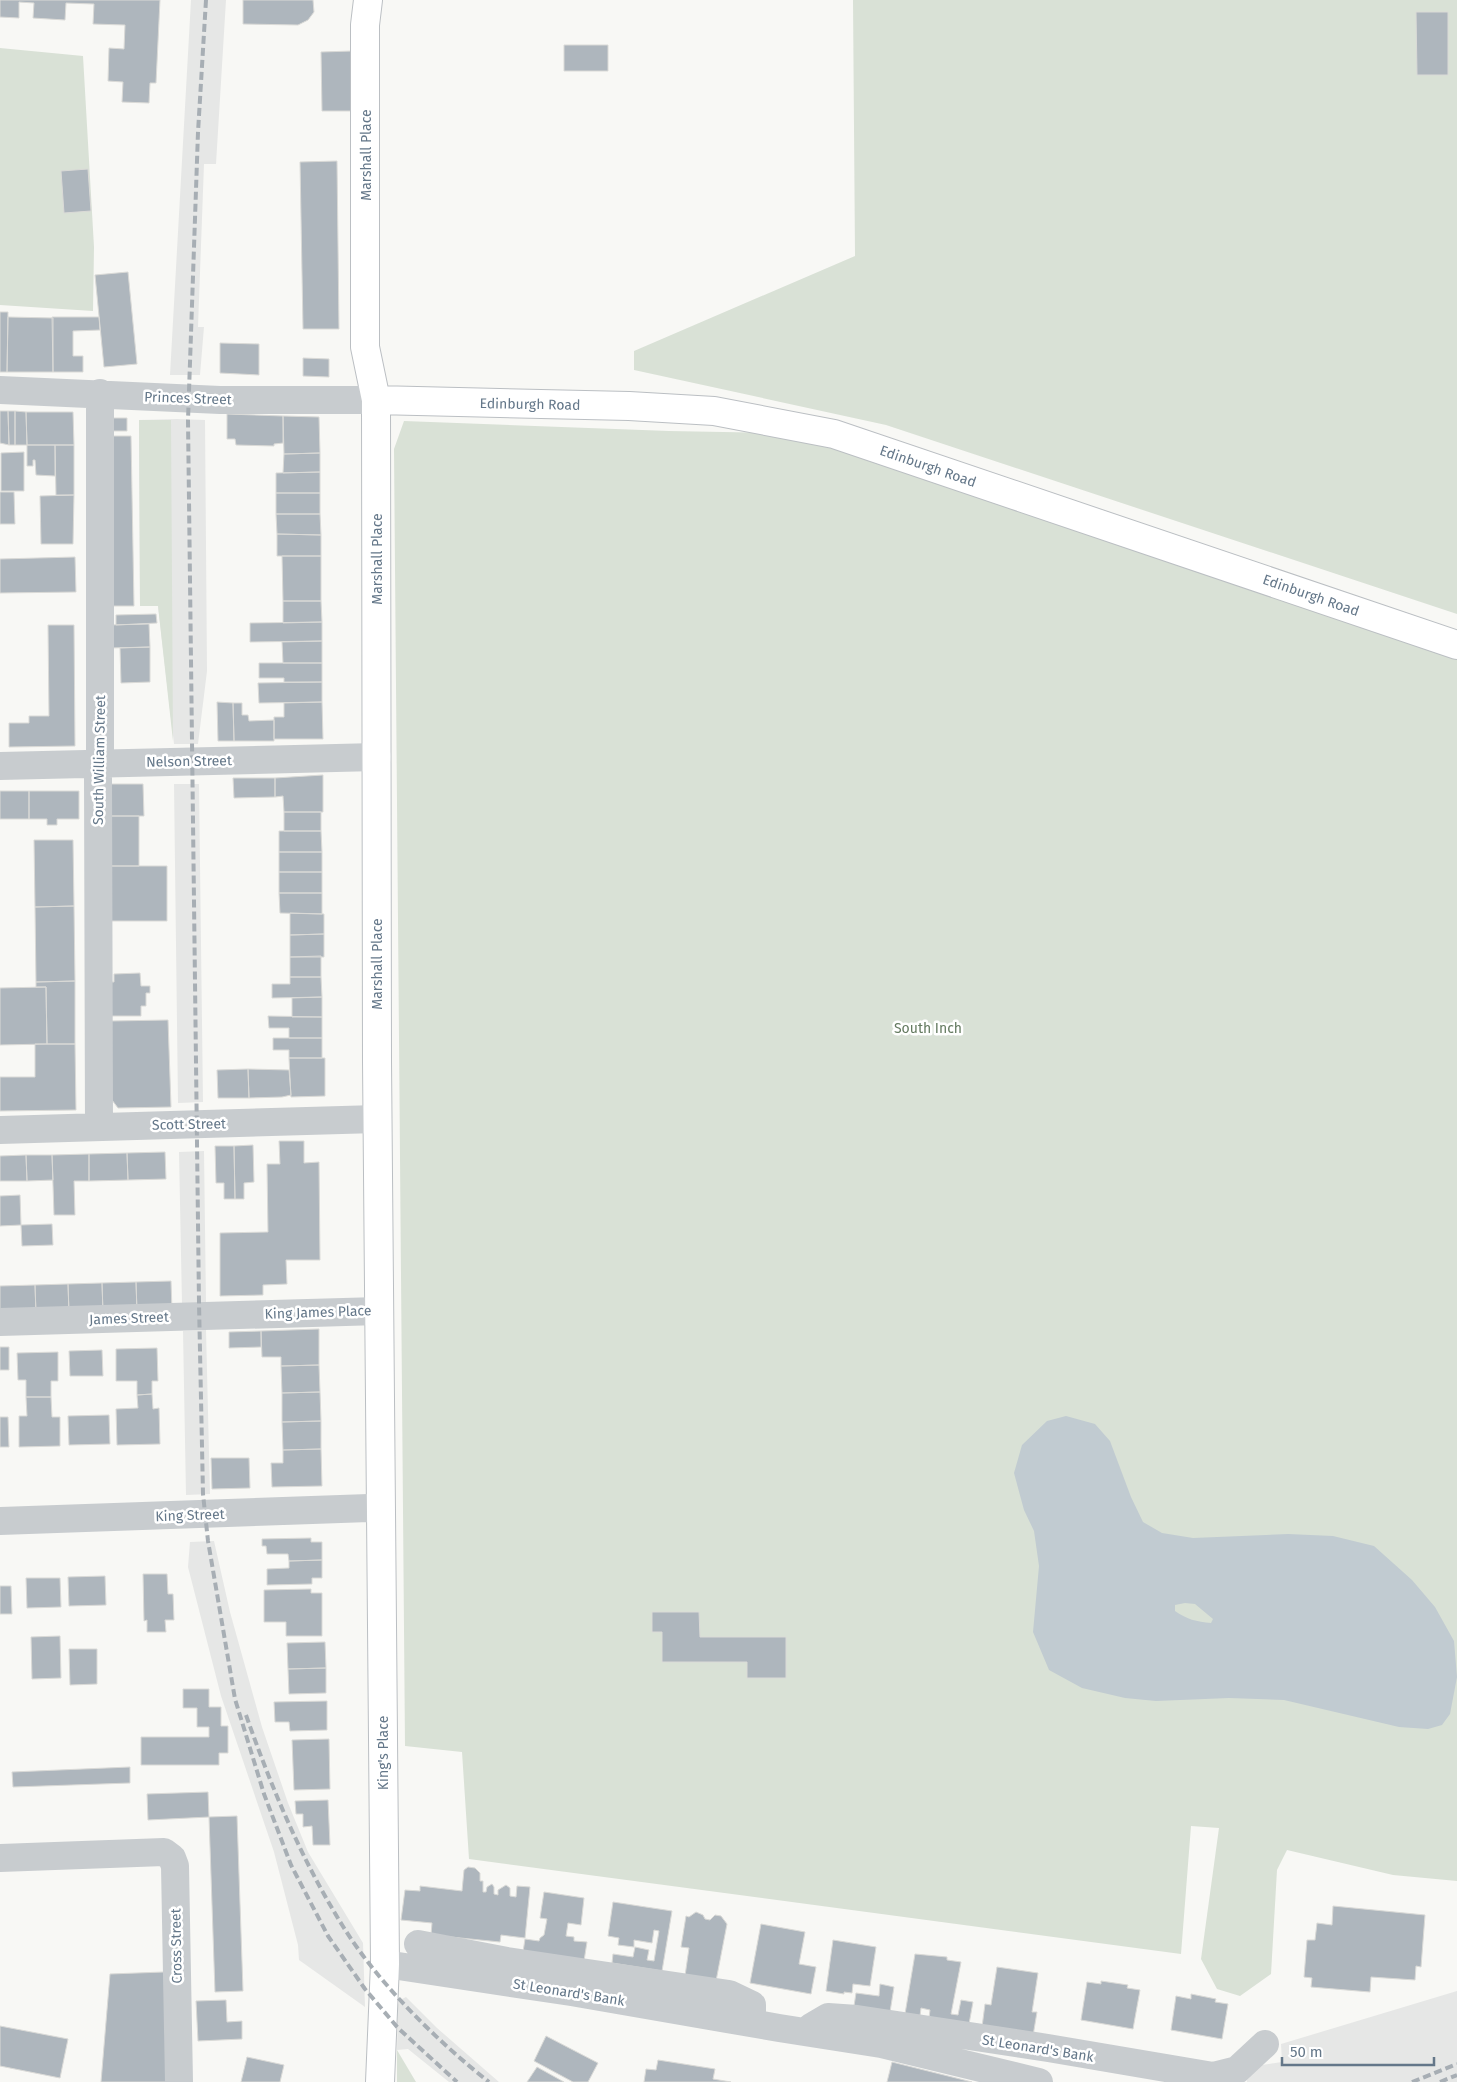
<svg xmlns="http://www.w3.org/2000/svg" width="1457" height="2082" font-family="'Fira Sans',sans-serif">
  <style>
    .built { fill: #e6e7e6 }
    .green { fill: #d9e1d6 }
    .water { fill: #c1cbd1; fill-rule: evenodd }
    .building { fill: #aeb6bd; stroke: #dadad7 }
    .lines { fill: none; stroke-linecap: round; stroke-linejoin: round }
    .major-casing { stroke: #bbbfc3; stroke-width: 30 }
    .minor { stroke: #c8cccf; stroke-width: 28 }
    .major { stroke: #fff; stroke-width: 28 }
    .rail { stroke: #a7aeb4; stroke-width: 4; stroke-dasharray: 8 4; stroke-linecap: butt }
    .labels { text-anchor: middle; stroke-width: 5; stroke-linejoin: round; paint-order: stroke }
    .street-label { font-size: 14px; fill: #647789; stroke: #fff }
    .park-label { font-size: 14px; fill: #647a60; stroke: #fff }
  </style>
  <rect width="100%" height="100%" fill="#f8f8f5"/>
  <path class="built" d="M191,0H226L216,164H204L198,327H204L200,375H170Z
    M177,419L205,420L207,671L198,744H174L158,606H140L139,420Z
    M174,784H199L203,1102L178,1103Z
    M204,1151L206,1303L182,1304L179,1152Z
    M206,1330L210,1494L186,1495L183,1331Z
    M214,1541L230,1612L262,1727L288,1803L308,1852L363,1943L365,2007L299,1960L298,1945L274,1852L221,1696L188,1567L190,1542Z
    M1457,1991V2082H1247L1246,2077L1255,2066L1282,2062L1281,2044Z
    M406,1997L437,2028L499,2082H449L408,2049L397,2050L398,2005L400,2000Z"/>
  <path class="green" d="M853,0H1457V614L886,425L634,370V351L855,256Z
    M0,48L83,56L94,247L93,311L0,305Z
    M139,420H171L173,741L158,606H140Z
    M404,421L669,431L834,434L1457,653V1881L1393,1875L1287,1850L1277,1870L1271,1974L1240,1996L1217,1989L1201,1959L1219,1828L1191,1826L1181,1954L469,1859L462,1752L405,1746L394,449Z
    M397,2050L416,2082H397Z"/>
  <path class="water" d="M1066,1416L1095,1424L1110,1441L1131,1497L1143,1522L1162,1533L1193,1538L1288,1534L1333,1536L1374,1546L1412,1580L1435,1607L1454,1641L1457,1677L1450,1714L1442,1725L1428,1729L1399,1727L1284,1700L1229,1698L1156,1701L1125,1698L1082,1688L1049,1670L1033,1632L1039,1566L1034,1531L1024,1510L1014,1473L1022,1445L1047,1421ZM1185,1603L1195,1604L1213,1619L1211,1623C1197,1622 1186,1619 1175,1611V1605Z"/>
  <path class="building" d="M0,0H160L156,83H150L149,103L122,102L123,82L108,81L109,48L124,49L125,25L93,24L94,4L66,3L65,20L33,18L34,3L19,2V18L0,17Z
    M243,0H313L314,12L308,20L298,25L243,24Z
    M1416,12H1448V75H1417Z
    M564,45H608V71H564Z
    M352,51L353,111H322L321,52Z
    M337,161L339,329H303L300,162Z
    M88,169L91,211L64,213L61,171Z
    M128,272L137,364L104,367L95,275Z
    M0,312H8L7,372H0Z
    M8,317L53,318V372H7Z
    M52,317H99L100,330L73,331V356H83V372H53Z
    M220,343L259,344V375L220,373Z
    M303,358L329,359V377L303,376Z
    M0,411H8L9,445L0,443Z
    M8,411H15V445H9Z
    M15,411L26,412L27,445H15Z
    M26,412H73L74,445H27Z
    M227,414L283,416V443L274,444V446L236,445L235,439H227Z
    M283,416L319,417L320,453L284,454Z
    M110,418H127V431H110Z
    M108,436H131L134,606H110Z
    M27,445H55V476L36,475L35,460H33V466H27Z
    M55,445H74V495H56Z
    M24,452V491H1V453Z
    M320,453V472L283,473L284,454Z
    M320,472V493H276V473Z
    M0,492H14L15,524H0Z
    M276,493H320V514H276Z
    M74,495L73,544H41L40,496Z
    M276,514H320L321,535L277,534Z
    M277,534L321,535V556H277Z
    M282,556H321V601H283Z
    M75,557L76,592L0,593V559Z
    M283,601H321L322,622L283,623Z
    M156,614L157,623L116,625V615Z
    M322,622V641L250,642V623Z
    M149,624L150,647L109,648V625Z
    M48,625H74L75,746L9,747V723H29V716H49Z
    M322,641V663H283L282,642Z
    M150,647V682L121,683L120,648Z
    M259,663H322V682H284V678H259Z
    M322,682V702L259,703L258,683Z
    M217,702L233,703L234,741H218Z
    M322,702L323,739H274V717H284V703Z
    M233,703H242V715H248L249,721L274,720V741H234Z
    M323,775V812H284L283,796L275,797V778Z
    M233,778H275V797L234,798Z
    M109,784H143L144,816H110Z
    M0,791H29V819H0Z
    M29,791H79V819H57V825H47V819H29Z
    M284,812H321V831H284Z
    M110,816H139V866H110Z
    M279,831H321L322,852H279Z
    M34,840H73L74,906L35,907Z
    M279,852H322V872H279Z
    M110,866H167V921H110Z
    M279,872H322V893H279Z
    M279,893H322V914L280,913Z
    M74,906L75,981L36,982L35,907Z
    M290,913L324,914V934L290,935Z
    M324,934V957H290V935Z
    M321,956V977H290V957Z
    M140,973L141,986H150V993H146V1006H141V1016H111V982H114V974Z
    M290,977H321L322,997L272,998V984H290Z
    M75,981V1044H47L46,987H36V982Z
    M46,987L47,1044L0,1045V988Z
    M322,997V1017H292V998Z
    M268,1016L322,1017V1038H289V1028H269Z
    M168,1020L171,1107L118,1108L112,1100L111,1021Z
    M273,1038H322V1058H289V1050H273Z
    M35,1044H75L76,1110L0,1111V1077H35Z
    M289,1058H325V1096L291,1097Z
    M248,1069L249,1098H218L217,1070Z
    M248,1069L289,1070L291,1095L282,1097L249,1098Z
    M279,1141H304V1163L319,1162L320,1260H286L287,1284L263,1285V1295L220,1296V1233L268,1232L267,1164H280Z
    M253,1145L254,1182L244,1183V1199H235L234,1146Z
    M215,1146H234L235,1199H224V1183H216Z
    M165,1152L166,1179L128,1180L127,1153Z
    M127,1153L128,1180L89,1181V1154Z
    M89,1154V1181H74L75,1215H54L52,1155Z
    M26,1155L27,1181H0V1156Z
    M26,1155H52L53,1180L27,1181Z
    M20,1195L21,1225L0,1226V1196Z
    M52,1224L53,1245L22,1246L21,1225Z
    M171,1281L172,1311L137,1312L136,1282Z
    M136,1282L137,1312L103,1313L102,1283Z
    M102,1283L103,1313H69L68,1284Z
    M68,1284L69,1313L36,1314L35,1285Z
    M35,1285L36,1314L0,1315V1286Z
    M319,1329V1365L281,1366V1357H262L261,1331Z
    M261,1331V1347L229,1348V1332Z
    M0,1347H9V1370H0Z
    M157,1348L158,1381H152V1394L137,1395V1381H116V1349Z
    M102,1350L103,1376H70L69,1351Z
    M58,1352V1381H51V1397H26V1380H18L17,1353Z
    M319,1365L320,1392L282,1393L281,1366Z
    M320,1392L321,1421L282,1422V1393Z
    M152,1394L153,1409L159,1408L160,1444L117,1445L116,1409L138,1408L137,1395Z
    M26,1397H51L52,1417H60V1446L19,1447V1416H27Z
    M109,1415L110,1444L69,1445L68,1416Z
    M0,1417H8L9,1447H0Z
    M321,1421V1449L283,1450L282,1422Z
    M321,1449L322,1486L272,1487L271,1463H283V1450Z
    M211,1458H249L250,1488L212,1489Z
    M311,1538V1542H322V1560L289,1561L288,1554H267L266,1546H262V1539Z
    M322,1560V1578H312V1584L267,1585V1569L289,1568V1561Z
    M143,1574H167L168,1594H173L174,1620H165L166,1632H147V1620L144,1621Z
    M105,1576L106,1605L69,1606L68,1577Z
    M26,1578H60L61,1607L27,1608Z
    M0,1586H11L12,1614H0Z
    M311,1589V1593H322V1636H286V1622H264V1590Z
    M652,1612H699L700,1637H786V1678H747V1662H662V1632H652Z
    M60,1636L61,1678L32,1679L31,1637Z
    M325,1642L326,1668L288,1669L287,1643Z
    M69,1649H97V1684L70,1685Z
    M326,1668V1693L289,1694L288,1669Z
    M183,1689H209V1707H221V1726H228V1753H219V1765H141V1737H209V1727H197V1708H183Z
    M327,1701V1730L290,1731L289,1722H275L274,1702Z
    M329,1739L330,1789L294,1790L292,1740Z
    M130,1767V1783L13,1787L12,1772Z
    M208,1792L209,1817L148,1820L147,1794Z
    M328,1800L330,1845H313L312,1826L303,1827V1814H296L295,1801Z
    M237,1816L243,1991L215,1992L209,1817Z
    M468,1867L475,1868L480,1873V1881H483V1892H486L487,1887L492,1884L494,1887V1894L498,1895V1890L506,1885L510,1888V1896L516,1897L517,1886L530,1887L525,1938L501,1935L500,1942L431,1935L432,1923L401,1920L405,1890L420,1891V1886L462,1891L464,1870Z
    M544,1892L584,1898L581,1925L568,1923L566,1936L574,1937V1941L587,1942L584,1961L523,1952L525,1939L539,1941L540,1938L544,1935L547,1919L540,1918Z
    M613,1902L672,1911L662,1971L612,1963L613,1954L633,1957L635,1947L649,1950L647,1960L654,1961L659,1931L654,1930L652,1943L634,1940V1947L618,1945L619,1938L608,1936Z
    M1333,1906L1425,1915L1421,1967L1416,1966L1415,1980L1371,1977L1370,1992L1311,1987L1312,1978L1304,1977L1307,1940H1315L1317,1923L1332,1925Z
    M696,1912L703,1915L705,1919L710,1920L715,1915L721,1916L727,1924L716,1981L685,1976L689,1948L681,1947L686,1916L689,1917Z
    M761,1924L805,1932L799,1964L816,1967L811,1994L750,1983Z
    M833,1940L876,1947L870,1986L853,1984L852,1993L844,1992V1994L826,1991Z
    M915,1954L947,1957V1960L961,1962L951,2014L958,2015L961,2000L973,2002L969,2024L929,2018L930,2010L921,2008L920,2016L905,2014Z
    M997,1967L1038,1973L1032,2012H1037L1033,2036L982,2027L985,2004L991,2005Z
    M164,1972L168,2082H101L110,1974Z
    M1101,1981L1128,1985L1127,1988L1140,1990L1133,2029L1081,2020L1087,1982L1101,1984Z
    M880,1984L894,1987L890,2012L854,2006L856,1993L879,1996Z
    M1191,1994L1216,1999L1215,2002L1228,2004L1222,2039L1171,2030L1176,1996L1191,1999Z
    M226,2000L227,2022L242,2021V2039L198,2041L196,2001Z
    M0,2026L68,2039L60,2078L0,2066Z
    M546,2036L598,2063L588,2082H573L534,2061Z
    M247,2057L284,2065L280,2082H241Z
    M658,2060L715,2069L713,2079L731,2082H644L646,2069L656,2070Z
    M892,2062L972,2082H887Z
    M537,2067L564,2082H527Z"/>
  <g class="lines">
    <g class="major-casing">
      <path id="major" d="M368,0L365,25V347L376,400L377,1061L385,1964L380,2082
        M376,400L629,406L714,411L834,434L1457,645"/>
    </g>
    <path class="minor" d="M0,390L220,400H376
      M0,766L377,757
      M99,1127L98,777L100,750V393
      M0,1130L377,1119
      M0,1322L379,1311
      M0,1521L369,1508L380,1510
      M0,1858L164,1852L172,1858L175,1866L179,2082
      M418,1944L507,1961L729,1994L752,2005V2022
      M385,1964L571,1992L779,2028L881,2044L1039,2082
      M811,2027L828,2017L857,2019L1048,2048L1213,2076L1237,2070L1265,2044"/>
    <use href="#major" class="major"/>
    <path class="rail" d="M206,0L198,132L188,420L199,1303L203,1494L208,1541L235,1699L264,1794L291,1865L328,1936L365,1989L398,2028L457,2082
      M246,1715C272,1789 302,1861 344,1928C379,1984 437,2041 489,2082
      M1412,2082L1457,2064
      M1440,2082L1457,2075"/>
  </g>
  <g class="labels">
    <g class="street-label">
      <text transform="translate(366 155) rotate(-90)" y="5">Marshall Place</text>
      <text transform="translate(188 398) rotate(2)" y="5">Princes Street</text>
      <text transform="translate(530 404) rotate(1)" y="5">Edinburgh Road</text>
      <text transform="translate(928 466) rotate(19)" y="5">Edinburgh Road</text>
      <text transform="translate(377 559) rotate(-90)" y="5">Marshall Place</text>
      <text transform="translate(1311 595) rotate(19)" y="5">Edinburgh Road</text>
      <text transform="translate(99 760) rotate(-89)" y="5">South William Street</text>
      <text transform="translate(189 761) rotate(-1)" y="5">Nelson Street</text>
      <text transform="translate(377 964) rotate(-90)" y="5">Marshall Place</text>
      <text transform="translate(189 1124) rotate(-1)" y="5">Scott Street</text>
      <text transform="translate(318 1312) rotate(-2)" y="5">King James Place</text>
      <text transform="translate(129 1318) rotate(-2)" y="5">James Street</text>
      <text transform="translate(190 1515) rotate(-2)" y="5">King Street</text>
      <text transform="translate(383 1753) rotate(-90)" y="5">King's Place</text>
      <text transform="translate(176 1946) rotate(-91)" y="5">Cross Street</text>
      <text transform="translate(569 1992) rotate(9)" y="5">St Leonard's Bank</text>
      <text transform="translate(1038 2048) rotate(9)" y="5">St Leonard's Bank</text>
    </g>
    <g class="park-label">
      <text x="928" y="1033">South Inch</text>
    </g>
  </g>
  <path d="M1282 2057v8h152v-8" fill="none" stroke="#647789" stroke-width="2.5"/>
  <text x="1290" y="2057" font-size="15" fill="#647789" stroke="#ffffff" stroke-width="4" paint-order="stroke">50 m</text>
</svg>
